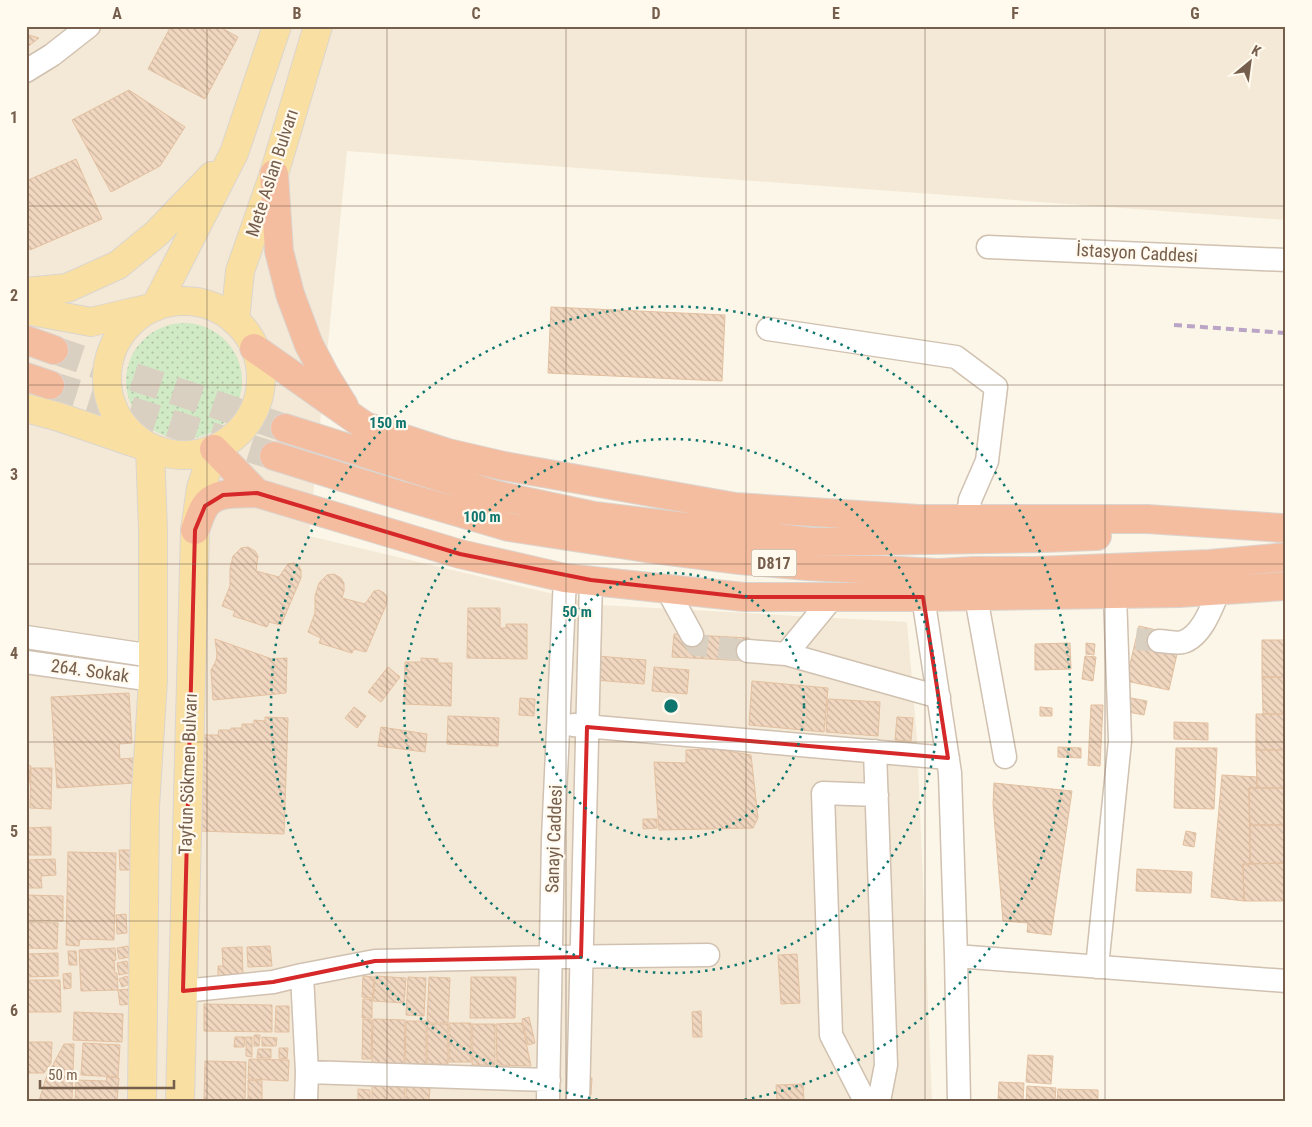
<svg xmlns="http://www.w3.org/2000/svg" width="1312" height="1127" font-family="'Roboto Condensed',sans-serif">
  <style>
    .residential { fill: #f4e9d6 }
    .grass { fill: url(#grass-dots) }
    .building { fill: url(#building-back-hatch); stroke: #e3c0a0 }
    .lines { fill: none; stroke-linecap: round; stroke-linejoin: round }
    .minor-tunnel { stroke: #dad0c1; stroke-width: 22; stroke-dasharray: 22 11; stroke-linecap: butt }
    .highway-tunnel { stroke: #dad0c1; stroke-width: 28; stroke-dasharray: 28 14; stroke-linecap: butt }
    .minor-casing { stroke: #d0c1b0; stroke-width: 25 }
    .major-casing { stroke: #dbd5d0; stroke-width: 30 }
    .highway-casing { stroke: #dbd5d0; stroke-width: 30 }
    .minor { stroke: #fff; stroke-width: 22 }
    .major { stroke: #f9e0a2; stroke-width: 28 }
    .highway { stroke: #f5bda0; stroke-width: 28 }
    .rail { stroke: #baa5c6; stroke-width: 4; stroke-dasharray: 8 5; stroke-linecap: butt }
    .marked { fill: none; stroke: #d62828; stroke-width: 4; stroke-linejoin: round }
    .grid { fill: none; stroke: #765e4c; stroke-width: 1; stroke-opacity: 0.55 }
    .ring { fill: none; stroke: #0f766e; stroke-width: 2.5; stroke-dasharray: 2.5 5 }
    .labels { text-anchor: middle; stroke-width: 4.5; stroke-linejoin: round; paint-order: stroke }
    .shield { fill: #fff9ee; stroke: #9f8c7d; stroke-width: 1 }
    .shield-label { font-size: 16px; font-weight: bold; fill: #765e4c }
    .street-label { font-size: 18px; fill: #765e4c; stroke: #fff9ee }
    .centre { fill: #0f766e; stroke: #fff9ee; stroke-width: 2.5 }
    .ring-label { font-size: 15px; text-anchor: middle; font-weight: bold; fill: #0f766e; stroke: #fff9ee; stroke-width: 4.5; stroke-linejoin: round; paint-order: stroke }
    .neatline { fill: none; stroke: #765e4c; stroke-width: 2 }
    .grid-label { font-size: 16px; text-anchor: middle; font-weight: bold; fill: #765e4c }
  </style>
  <defs>
    <pattern id="grass-dots" width="8" height="8" patternUnits="userSpaceOnUse" patternTransform="scale(1.25)"><rect width="8" height="8" fill="#d1eac6"/><path d="M2 2h.1M6 6h.1" fill="none" stroke="#aec1a3" stroke-width="1.8" stroke-linecap="round"/></pattern>
    <pattern id="building-back-hatch" width="6" height="6" patternUnits="userSpaceOnUse" patternTransform="scale(1.25)"><rect width="6" height="6" fill="#f1d7c0"/><path d="M-1 5l2 2M0 0l6 6M5-1l2 2" fill="none" stroke="#c8b29e"/></pattern>
  </defs>
  <rect width="100%" height="100%" fill="#fcf6e8"/>
  <path class="residential" d="M26,26H1286V220L347,151L309,536L600,605L907,622L917,739L932,1101H26Z"/>
  <path class="grass" d="M126 381a58 58 0 1 1 116 0a58 58 0 1 1-116 0Z"/>
  <path class="building" d="M171,26H218L238,37L205,99L148,69Z
    M26,34L39,38L26,48Z
    M129,90L185,127L160,166L111,192L72,120Z
    M76,159L102,219L30,250L26,242V181Z
    M551,307L725,315L722,381L548,373Z
    M248,547L255,551L258,556L256,571L279,577L288,564L294,563L299,566L301,570V578L281,625L269,622L267,627L233,616L235,611L222,606L230,586V569L233,556L241,548Z
    M334,574L341,578L344,583V591L342,598L365,604L374,591L379,590L384,593L387,597L386,605L366,652L354,649L352,653L319,643L321,638L308,632L315,613V596L319,583L327,575Z
    M468,608H500V628H506V624H527V659L467,658Z
    M1139,626L1161,631L1157,649L1177,654L1169,690L1126,681Z
    M674,634L749,638L748,661L672,657Z
    M215,639L272,659L287,658L286,693L213,700L211,670L216,661L217,654Z
    M1262,640H1286V677H1262Z
    M1070,643L1071,669L1035,670V644Z
    M1086,643L1095,644L1094,655L1086,654Z
    M597,656L646,660L644,684L595,680Z
    M1085,656L1096,657L1093,681L1082,679Z
    M421,658L438,659V663H452L451,706L404,704L405,662H421Z
    M388,667L400,677L381,702L368,692Z
    M654,667L689,670L687,694L652,691Z
    M1262,677H1286V714H1263Z
    M752,681L828,688L824,732L749,725Z
    M129,693L132,743L119,744L120,759L133,758L135,783L57,788L51,697Z
    M520,698L535,699L534,716L519,715Z
    M1131,698L1147,701L1144,715L1128,712Z
    M828,699L880,702L878,736L826,732Z
    M1091,705H1103L1100,766L1088,765Z
    M354,707L366,716L357,728L345,718Z
    M1040,707L1052,708V716H1040Z
    M1256,714H1286V750H1256Z
    M448,716L499,718L498,746L447,744Z
    M265,717L288,718L284,834L200,831L203,735H218L219,730H231V728H242V724H254V720L265,721Z
    M897,717L913,718L911,741L895,740Z
    M1174,722L1208,723V740L1174,739Z
    M381,727L427,734L425,752L378,746Z
    M1058,747L1081,748V758L1058,757Z
    M1176,748H1217L1214,809L1174,808Z
    M715,749L751,755L758,818L753,828L659,830L654,762L686,763V750Z
    M1256,750H1286V788H1257Z
    M26,765L31,766L26,807Z
    M31,768H52L51,809L30,808Z
    M1222,775L1257,777V788H1249L1250,864H1243L1244,901L1211,897Z
    M994,783L1072,791L1051,935L1027,932L1028,923L1003,921L993,804Z
    M1249,788H1286V825H1250Z
    M643,819H657V828L643,829Z
    M1250,825H1286V863L1250,864Z
    M51,827V855H26V828Z
    M1186,831L1196,833L1194,847L1183,845Z
    M119,850H132L133,870H120Z
    M68,852L116,853L114,940L80,939L79,946L66,945Z
    M55,859L56,875L41,876L42,888H26V860Z
    M1286,863V901H1244L1243,864Z
    M1137,869L1192,872L1191,893L1136,891Z
    M26,895L63,896V921L26,920Z
    M126,914L127,933L117,934L116,915Z
    M26,922L58,923L57,949L26,948Z
    M128,946L130,957L119,959L117,948Z
    M270,946L272,966L248,967L247,947Z
    M242,947L243,975L218,976V966H223L222,948Z
    M115,948L116,960L114,961L115,973H117L118,990L81,991L79,950Z
    M68,951H76L77,965H69Z
    M58,953V976L26,977V954Z
    M797,954L800,1003L781,1004L778,955Z
    M127,961L129,973L119,975L117,963Z
    M71,973V988L64,989L63,974Z
    M127,976L130,984L122,987L119,979Z
    M363,976L374,977L373,998L362,997Z
    M375,976L406,978L404,1003L373,1001Z
    M408,977L426,978L424,1016L406,1015Z
    M429,977L450,978L448,1023H427Z
    M471,977H516L515,1018H470Z
    M26,980H60L61,1012H26Z
    M129,989L130,1004L120,1005L118,990Z
    M363,999H372V1018H362Z
    M204,1004L272,1005V1032L204,1031Z
    M276,1006H289V1032H275Z
    M701,1011L702,1037H693L692,1012Z
    M74,1012L123,1014L122,1042L73,1040Z
    M529,1017L535,1043L528,1045L522,1019Z
    M363,1019L372,1020L371,1059H362Z
    M373,1019L405,1020L404,1064L372,1062Z
    M406,1021H426V1064H405Z
    M449,1023H471V1062H449Z
    M522,1023L531,1066L497,1065L496,1024Z
    M427,1024H448V1064H427Z
    M472,1024H495V1065H472Z
    M254,1035H260L259,1046H254Z
    M235,1037H245L244,1047H234Z
    M246,1037H252V1057L246,1056Z
    M262,1037L277,1038L276,1046H262Z
    M26,1042H52L51,1063L44,1073H26Z
    M83,1043L120,1045L118,1077L81,1075Z
    M64,1044H74L72,1101H39L46,1078Z
    M279,1048H288L287,1059L279,1058Z
    M258,1049H271V1058H257Z
    M1028,1055L1053,1056L1051,1084L1026,1082Z
    M249,1059L289,1060L288,1081L248,1079Z
    M205,1061L246,1062L245,1101H204Z
    M107,1077L119,1078L117,1101H75L76,1080L106,1081Z
    M584,1078H592L591,1095L583,1094Z
    M248,1080L262,1081V1101H248Z
    M999,1082L1024,1083L1023,1101H998Z
    M803,1084L804,1101H777L776,1085Z
    M372,1086L405,1087L404,1101H372Z
    M406,1086L430,1087L429,1101H406Z
    M1027,1086L1056,1088L1055,1101H1026Z
    M358,1089L370,1090V1101H358Z
    M1058,1089L1098,1090V1101H1057Z"/>
  <g class="lines">
    <path class="minor-tunnel" d="M692,635L697,645L748,651
      M1136,639L1159,641"/>
    <path class="highway-tunnel" d="M54,350L285,428
      M50,385L274,456"/>
    <g class="minor-casing">
      <path id="minor" d="M26,71L52,55L89,26
        M988,247L1286,260
        M768,329L956,357L996,387L987,461L970,500L968,518
        M667,589L692,635
        M923,597L950,773L956,956L959,1101
        M976,597L1005,757
        M26,637L153,656
        M1159,641C1166,641 1177,644 1183,642C1202,636 1212,607 1219,590
        M748,651L786,654L833,597
        M786,654L939,697
        M26,662L153,680
        M573,725L948,758
        M875,751L886,1065L879,1101
        M956,956L1286,981
        M1097,967L1120,741L1115,594
        M302,975L307,1072L306,1101
        M183,991L273,982L302,975L375,961L551,957L708,955
        M307,1072L549,1080
        M548,1101L553,839L565,578
        M578,1101L591,580
        M865,1101L831,1035L823,793L877,795"/>
    </g>
    <g class="major-casing">
      <path id="major" d="M26,292L67,288L118,265L157,233L212,176
        M107 378a77 77 0 1 1 154 0a77 77 0 1 1-154 0Z
        M26,310L91,322L155,307L234,153L277,26
        M235,321L240,271L274,174L318,26
        M26,408L59,417L150,448L153,530V680L145,807L142,1101
        M180,1101L195,530L201,488L214,449"/>
    </g>
    <g class="highway-casing">
      <path id="highway" d="M274,174L279,251L290,294L309,345L326,377L344,406
        M26,340L54,350
        M254,348L365,426L448,453L504,466L735,507L919,519H1147L1282,528
        M26,377L50,385
        M285,428L496,495L594,516L811,542L1043,538L1097,536
        M214,449L257,493L460,554L565,578L744,597H923L1179,593L1286,586
        M274,456L396,494L509,527L646,548L740,560L807,566L938,573L973,571H1035L1210,564L1286,557
        M195,530C198,523 200,515 204,508C214,490 240,494 257,493"/>
    </g>
    <use href="#minor" class="minor"/>
    <use href="#major" class="major"/>
    <use href="#highway" class="highway"/>
    <path class="rail" d="M1174,325L1286,333"/>
  </g>
  <path class="marked" d="M257,493L460,554L591,580L744,597H923L948,758L587,727L581,957L375,961L273,982L183,991L195,530L205,506L223,495Z"/>
  <path class="grid" d="M207,26V1101M387,26V1101M566,26V1101M746,26V1101M925,26V1101M1105,26V1101M26,206H1286M26,385H1286M26,564H1286M26,742H1286M26,921H1286"/>
  <g class="ring">
    <circle cx="671" cy="706" r="133"/>
    <circle cx="671" cy="706" r="267"/>
    <path d="M605 1101A400 400 0 1 1 737 1101"/>
  </g>
  <g class="labels">
    <rect class="shield" x="751.5" y="549.5" width="45" height="27" rx="4"/>
    <g class="shield-label">
      <text x="774" y="569">D817</text>
    </g>
    <g class="street-label">
      <text transform="translate(272 173) rotate(-72)" y="6">Mete Aslan Bulvarı</text>
      <text transform="translate(1137 253) rotate(3)" y="6">İstasyon Caddesi</text>
      <text transform="translate(90 671) rotate(8)" y="6">264. Sokak</text>
      <text transform="translate(188 774) rotate(-88)" y="6">Tayfun Sökmen Bulvarı</text>
      <text transform="translate(554 839) rotate(-88)" y="6">Sanayi Caddesi</text>
    </g>
  </g>
  <circle cx="671" cy="706" r="8" class="centre"/>
  <g class="ring-label">
    <text x="388" y="428">150 m</text>
    <text x="482" y="522">100 m</text>
    <text x="577" y="617">50 m</text>
  </g>
  <rect width="1312" height="1127" fill="none" stroke="#fff9ee" stroke-width="55"/>
  <g transform="translate(1250 62) rotate(29)" stroke="#fff9ee" stroke-width="4" paint-order="stroke">
  <path d="M0-4L9 19L0 12L-9 19Z" fill="#765e4c"/>
  <text y="-8" font-size="14" font-weight="bold" text-anchor="middle" fill="#765e4c">K</text>
  </g>
  <path d="M40 1080v8h134v-8" fill="none" stroke="#765e4c" stroke-width="2.5"/>
  <text x="48" y="1080" font-size="15" fill="#765e4c" stroke="#fff9ee" stroke-width="4" paint-order="stroke">50 m</text>
  <rect x="28" y="28" width="1256" height="1072" class="neatline"/>
  <g class="grid-label">
    <text x="117" y="19">A</text>
    <text x="297" y="19">B</text>
    <text x="476" y="19">C</text>
    <text x="656" y="19">D</text>
    <text x="836" y="19">E</text>
    <text x="1015" y="19">F</text>
    <text x="1195" y="19">G</text>
    <text x="14" y="123">1</text>
    <text x="14" y="301">2</text>
    <text x="14" y="480">3</text>
    <text x="14" y="659">4</text>
    <text x="14" y="837">5</text>
    <text x="14" y="1016">6</text>
  </g>
</svg>
